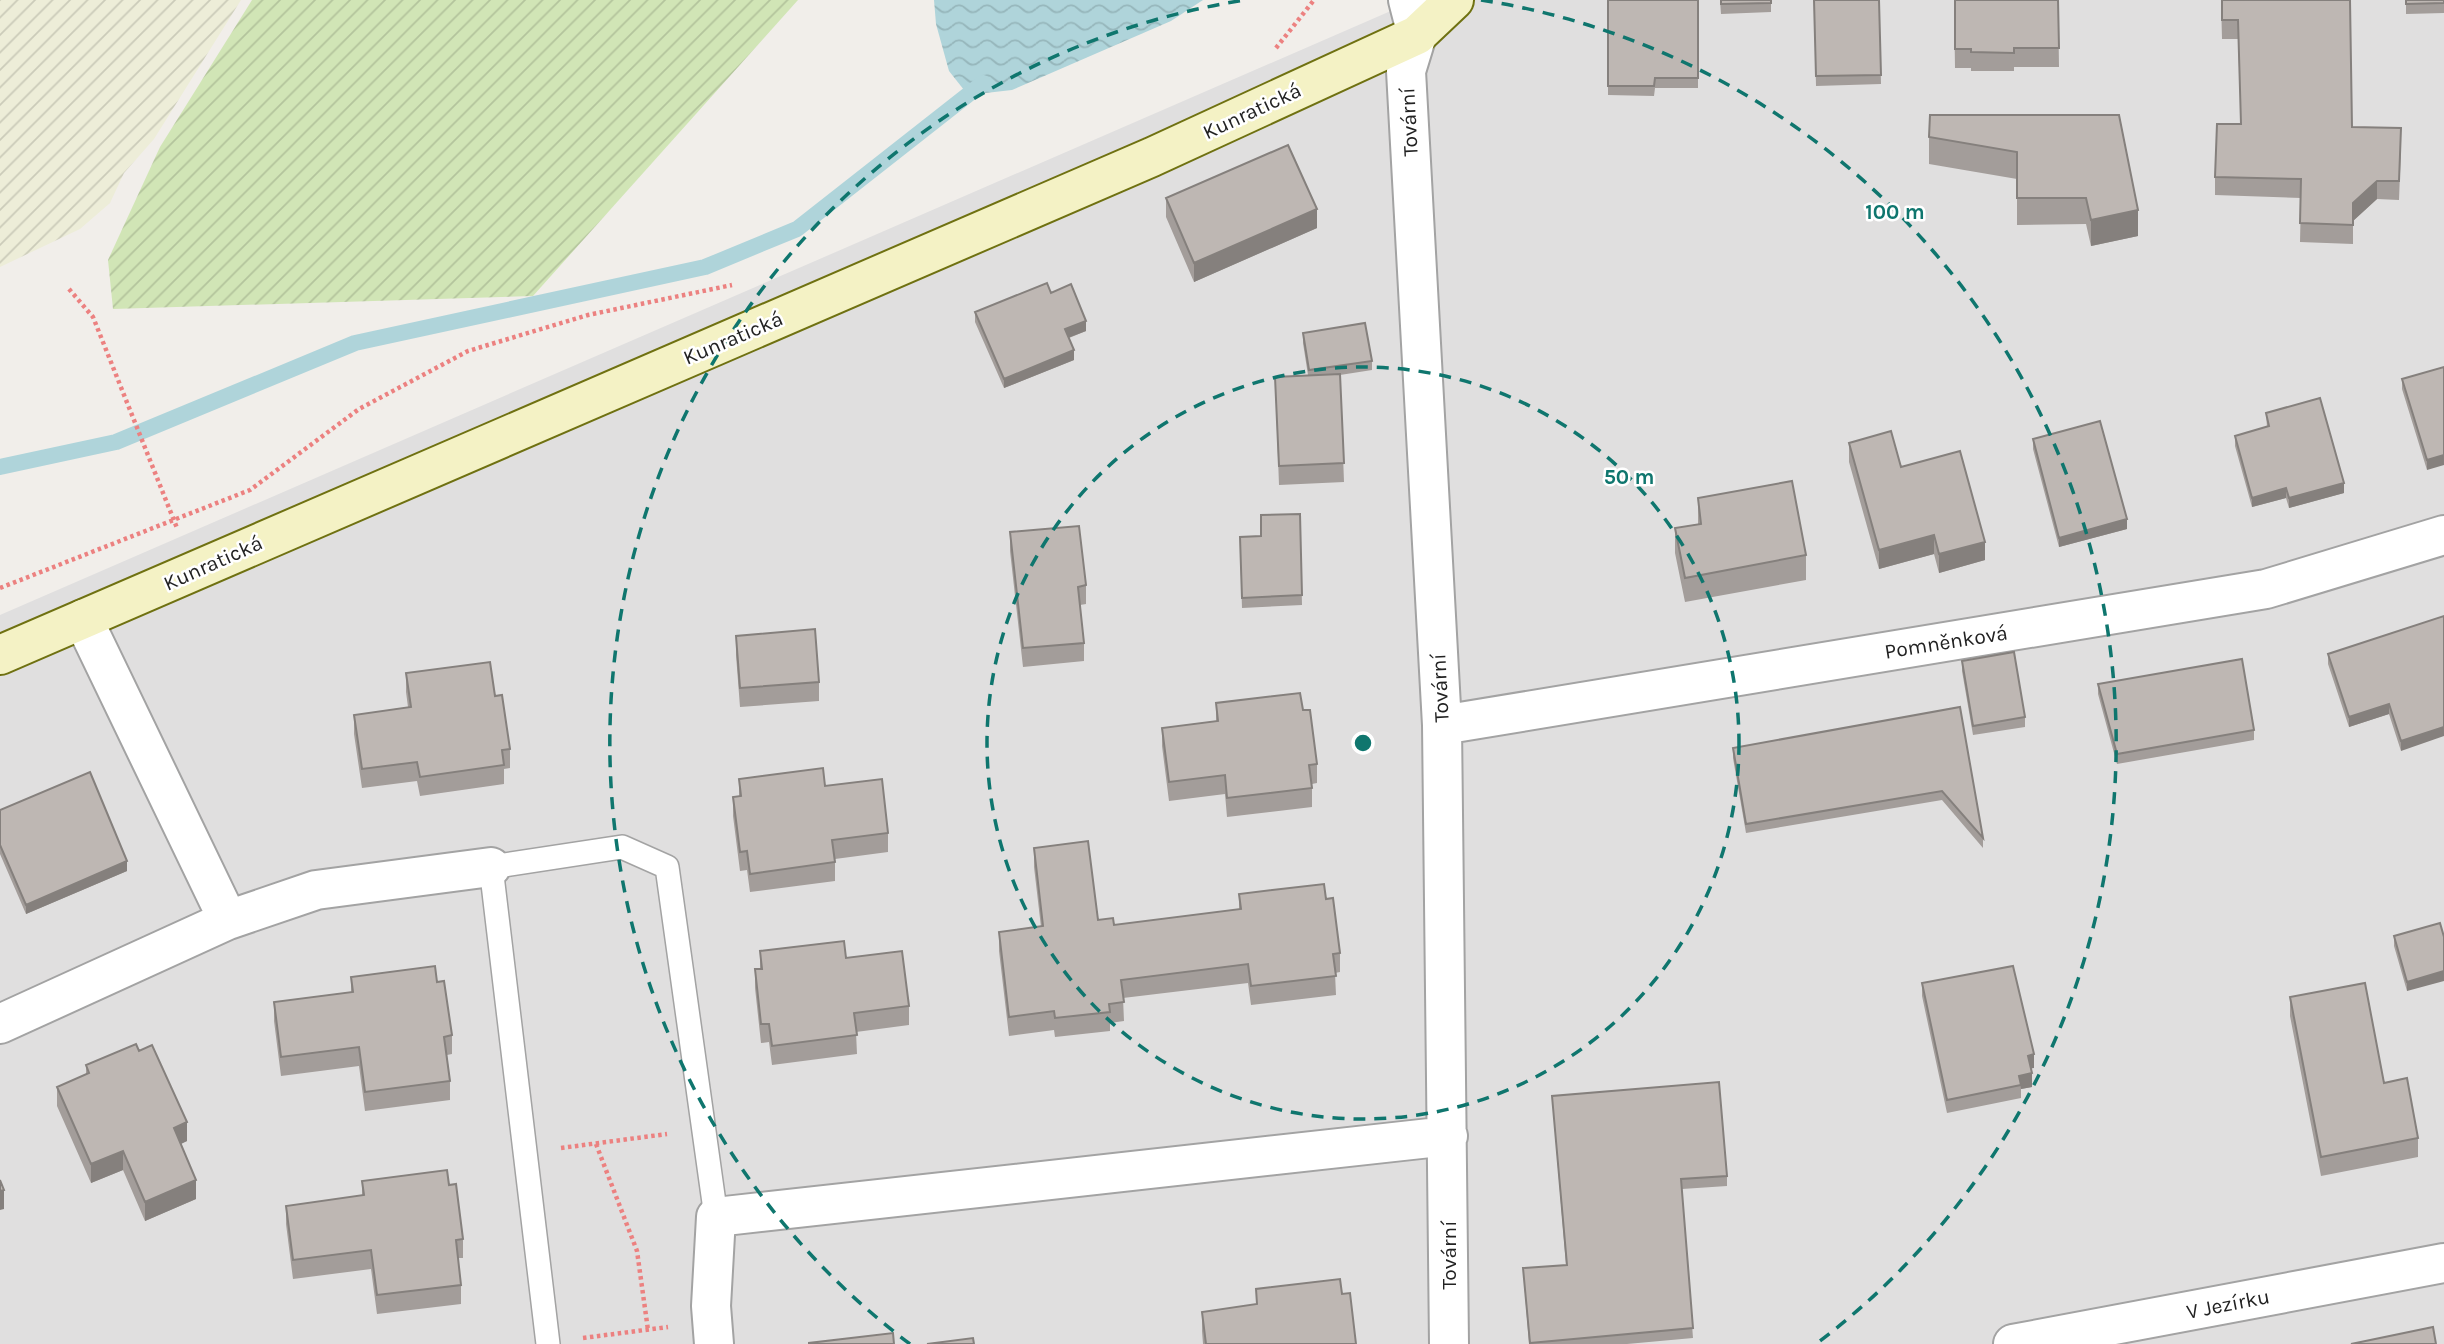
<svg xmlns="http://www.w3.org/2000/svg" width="2444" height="1344" font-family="Karla,sans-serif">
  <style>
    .residential { fill: #e0dfdf }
    .farmland { fill: url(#farmland-furrows) }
    .garden { fill: url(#garden-furrows) }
    .water { fill: url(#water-waves) }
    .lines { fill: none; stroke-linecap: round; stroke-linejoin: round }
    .stream { stroke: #afd4da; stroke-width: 16 }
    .lane-casing { stroke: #a3a3a3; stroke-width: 26 }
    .street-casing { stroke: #a3a3a3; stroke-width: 42 }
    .secondary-casing { stroke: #6f7111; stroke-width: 42 }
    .path { stroke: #ec8180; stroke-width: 4.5; stroke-dasharray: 3.5 3.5; stroke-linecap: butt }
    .lane { stroke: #fff; stroke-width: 23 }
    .street { stroke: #fff; stroke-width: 38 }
    .secondary { stroke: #f4f2c5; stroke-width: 38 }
    .wall { fill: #a39d9a }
    .shaded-wall { fill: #85807d }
    .building { fill: #beb7b3; stroke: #85807d; stroke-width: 2 }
    .ring { fill: none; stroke: #0f766e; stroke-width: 3.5; stroke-dasharray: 12 9 }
    .labels { text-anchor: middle; stroke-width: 5; stroke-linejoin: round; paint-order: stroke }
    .street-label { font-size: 21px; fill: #222; stroke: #fff }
    .centre { fill: #0f766e; stroke: #fff; stroke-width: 3.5 }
    .ring-label { font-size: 21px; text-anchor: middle; font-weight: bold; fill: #0f766e; stroke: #fff; stroke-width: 5; stroke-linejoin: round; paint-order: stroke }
  </style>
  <defs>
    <pattern id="farmland-furrows" width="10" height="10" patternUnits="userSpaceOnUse" patternTransform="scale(1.75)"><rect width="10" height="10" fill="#ededd8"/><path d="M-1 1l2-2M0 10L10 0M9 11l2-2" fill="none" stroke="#cbcbb9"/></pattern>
    <pattern id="garden-furrows" width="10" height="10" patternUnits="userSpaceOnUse" patternTransform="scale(1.75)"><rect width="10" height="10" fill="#d1e5b6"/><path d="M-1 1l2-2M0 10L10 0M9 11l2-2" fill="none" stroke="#b3c49c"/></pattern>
    <pattern id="water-waves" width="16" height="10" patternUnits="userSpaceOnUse" patternTransform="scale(1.75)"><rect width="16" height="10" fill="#afd4da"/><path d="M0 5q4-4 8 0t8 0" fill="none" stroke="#96b6bb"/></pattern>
  </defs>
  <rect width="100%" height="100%" fill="#f1eeea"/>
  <path class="residential" d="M1405,0H2444V1344H0V615L1393,10Z"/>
  <path class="farmland" d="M0,0H241L154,139L124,173L110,203L80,229L0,267Z"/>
  <path class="garden" d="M252,0H798L533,296L113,309L108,260L160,147Z"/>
  <path class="water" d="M934,0H1203L1171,21L1012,90L968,95L949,71L936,24Z"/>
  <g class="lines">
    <path class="stream" d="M0,467L116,442L355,343L705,267L797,229L983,83"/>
    <g class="lane-casing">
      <path id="lane" d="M548,1344L491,867L622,847L667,867L716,1217"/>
    </g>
    <g class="street-casing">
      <path id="street" d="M1408,0L1417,35L1406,71L1442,725L1449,1344
        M83,619L228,920
        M1442,725L2266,589L2444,535
        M0,1024L228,920L316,890L491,867
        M714,1344L711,1306L716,1217L1448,1136
        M2013,1344L2444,1263"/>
    </g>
    <g class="secondary-casing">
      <path id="secondary" d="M0,655L1152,157L1417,35L1454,0"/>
    </g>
    <path class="path" d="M1276,48L1314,0
      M69,289L93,317L177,528
      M0,588L250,490L359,409L468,351L588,315L732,285
      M596,1144L637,1251L648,1330
      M561,1148L667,1134
      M583,1338L668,1327"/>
    <use href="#lane" class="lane"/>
    <use href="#street" class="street"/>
    <use href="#secondary" class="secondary"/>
  </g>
  <path class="wall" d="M1608,0H1698V88H1655L1654,96L1608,95Z
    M1720,0H1771V12L1721,14Z
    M1814,0H1879L1881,84L1816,86Z
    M1954,0H2058L2059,67H2014V71H1971V68H1955Z
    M2221,0L2352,127L2401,147L2399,200L2377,199L2353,221V244L2300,242L2301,198L2215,195V177L2241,124L2238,39H2222Z
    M2406,0H2444V13L2406,14Z
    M2119,115L2138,236L2091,246L2086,224L2017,225V179L1929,164V137Z
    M1166,198L1317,228L1194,282L1166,217Z
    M1051,293L1086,331L1069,338L1074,360L1004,388L975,322V312Z
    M1303,333L1372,361V370L1340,375L1344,482L1279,485L1275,377L1308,375L1303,343Z
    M2444,367L2427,470L2402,389V379Z
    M2266,413L2344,493L2289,508L2286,498L2252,507L2235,446V436L2267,427Z
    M2033,439L2127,529L2059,547L2033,449Z
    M1849,443L1901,467L1985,560L1939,573L1934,554L1879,569L1849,462Z
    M1698,498L1806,555V580L1685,602L1675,553V528L1698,524Z
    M1300,514L1302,605L1242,608L1240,547L1261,536Z
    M1010,532L1086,585V604L1080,605L1084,643V661L1023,667L1010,551Z
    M2444,616L2401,751L2389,714L2349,727L2328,664V654Z
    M736,636L819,682V701L740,707L736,655Z
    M1962,661L2025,717V727L1973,735L1962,671Z
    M406,673L495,696L510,749V768L504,769V784L420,796L417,781L362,788L354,734V715L408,707L406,692Z
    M2098,684L2254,730V740L2117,764L2098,694Z
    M1216,703L1317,764V783L1312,784V807L1227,817L1225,794L1169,801L1162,746V728L1216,721Z
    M1960,707L1983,838V848L1942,800L1746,833L1733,758V748Z
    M739,779L825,786L888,833V852L835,859V881L750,892L747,870L740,871L733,816V797L739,796Z
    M0,810L127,871L26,914L0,854Z
    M1034,848L1098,920L1114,925L1239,910V894L1326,899L1340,953V972L1335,973L1336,995L1251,1005L1248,983L1123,998L1124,1021L1110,1023V1031L1055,1037L1054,1030L1009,1036L999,951V932L1041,927L1034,867Z
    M2394,936L2444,937L2407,991L2394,946Z
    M760,951L846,958L909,1006V1025L856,1032L857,1054L772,1065L769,1042L761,1043L755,988V969H760Z
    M351,977L452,1035V1054L447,1055L450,1081V1100L365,1111L359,1066L281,1076L274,1021V1002L351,992Z
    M1922,983L2034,1068H2031L2032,1087L2021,1089V1098L1947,1113L1922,996Z
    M2290,997L2384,1083L2418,1138V1157L2321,1176L2290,1016Z
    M86,1065L187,1141L181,1144L196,1199L145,1221L123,1170L91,1183L57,1106V1087L86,1074Z
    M1552,1096L1727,1176V1186L1682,1189L1693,1338L1627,1344H1529L1523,1268L1566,1265Z
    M362,1181L449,1185L463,1239V1258H458L461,1285V1304L377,1314L371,1269L293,1279L286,1224V1206L362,1196Z
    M1256,1289L1342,1294L1356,1344H1203L1202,1331V1312L1256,1305Z"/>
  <path class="shaded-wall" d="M2377,181V199L2353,221V244V203Z
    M1317,209V228L1194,282V263Z
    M2138,210V236L2091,246V220Z
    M1086,321V331L1065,339V329Z
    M1074,350V360L1004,388V379Z
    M2444,455V465L2427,470V460Z
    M2344,483V493L2289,508V498Z
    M2286,488V498L2252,507V498Z
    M2127,519V529L2059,547V538Z
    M1934,535V554L1879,569V550Z
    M1985,542V560L1939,573V554Z
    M2389,704V714L2349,727V717Z
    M2444,727V736L2401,751V741Z
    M127,861V871L26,914V905Z
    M2444,971V981L2407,991V982Z
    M2034,1054V1068L2028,1069V1056Z
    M2032,1073V1087L2021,1089L2019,1076Z
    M187,1122V1141L174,1147V1128Z
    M123,1151V1170L91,1183V1164Z
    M196,1180V1199L145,1221V1202Z
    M4,1190V1209L0,1210V1191Z"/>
  <path class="building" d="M1608,0H1698V78H1655L1654,86H1608Z
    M1721,0H1771V3L1721,4Z
    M1814,0H1879L1881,75L1816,76Z
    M1955,0H2058L2059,48H2014V53L1971,52V49H1955Z
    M2222,0H2350L2352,127L2401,128L2399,181H2377L2353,203V225L2300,223L2301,179L2215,177L2217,124H2241L2238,20H2222Z
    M2406,0H2444V3L2406,4Z
    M1930,115H2119L2138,210L2091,220L2086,198H2017V152L1929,137Z
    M1288,145L1317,209L1194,263L1166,198Z
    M1047,283L1051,293L1071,284L1086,321L1065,329L1074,350L1004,379L975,312Z
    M1365,323L1372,361L1309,370L1303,333Z
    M2444,367V455L2427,460L2402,379Z
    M1340,374L1344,463L1279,466L1275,377Z
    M2320,398L2344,483L2289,498L2286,488L2252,498L2235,436L2269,426L2266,413Z
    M2100,421L2127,519L2059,538L2033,439Z
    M1891,431L1901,467L1960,451L1985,542L1939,554L1934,535L1879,550L1849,443Z
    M1792,481L1806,555L1685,578L1675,528L1701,524L1698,498Z
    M1300,514L1302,595L1242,598L1240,537L1261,536V515Z
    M1079,526L1086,585L1078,587L1084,643L1023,648L1010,532Z
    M2444,616V727L2401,741L2389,704L2349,717L2328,654Z
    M815,629L819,682L740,688L736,636Z
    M2014,652L2025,717L1973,726L1962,661Z
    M2242,659L2254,730L2117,754L2098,684Z
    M490,662L495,696L502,695L510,749L502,750L504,765L420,777L417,762L362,769L354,715L411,707L406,673Z
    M1300,693L1303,710H1310L1317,764L1309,765L1312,788L1227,798L1225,775L1169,782L1162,728L1218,721L1216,703Z
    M1960,707L1983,838L1942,791L1746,824L1733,748Z
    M823,768L825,786L882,779L888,833L832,840L835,862L750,874L747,851L740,852L733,797L741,796L739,779Z
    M90,772L127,861L26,905L0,845V810Z
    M1088,841L1098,920L1113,918L1114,925L1241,909L1239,894L1324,884L1326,899L1333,898L1340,953L1333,954L1336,976L1251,986L1248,964L1121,980L1124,1002L1109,1004L1110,1012L1055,1018L1054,1011L1009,1017L999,932L1043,926L1034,848Z
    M2440,923L2444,937V971L2407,982L2394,936Z
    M844,941L846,958L902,951L909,1006L854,1013L857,1035L772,1046L769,1024H761L755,969H762L760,951Z
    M435,966L437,982L444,981L452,1035L444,1037L450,1081L365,1092L359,1047L281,1057L274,1002L353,992L351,977Z
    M2013,966L2034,1054L2028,1056L2032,1073L2019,1076L2021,1085L1947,1100L1922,983Z
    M2365,983L2384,1083L2407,1078L2418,1138L2321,1157L2290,997Z
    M136,1044L139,1051L152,1045L187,1122L174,1128L196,1180L145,1202L123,1151L91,1164L57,1087L89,1073L86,1065Z
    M1719,1082L1727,1176L1681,1179L1693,1328L1530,1343L1523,1268L1567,1265L1552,1096Z
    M447,1170L449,1185L456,1184L463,1239L456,1240L461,1285L377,1295L371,1250L293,1260L286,1206L364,1195L362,1181Z
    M0,1180L4,1190L0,1191Z
    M1340,1279L1342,1294L1350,1293L1356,1344H1206L1202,1312L1257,1304L1256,1289Z
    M2433,1327L2436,1344H2351Z
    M893,1333L894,1344H809V1343Z
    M973,1338L974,1344H927Z"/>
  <g class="ring">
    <circle cx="1363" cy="743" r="376"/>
    <path d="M910 1344A752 752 0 0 1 1245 0M1481 0A752 752 0 0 1 1816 1344"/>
  </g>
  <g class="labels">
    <g class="street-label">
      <text transform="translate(1252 111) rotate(-25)" y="7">Kunratická</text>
      <text transform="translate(1409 122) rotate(-93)" y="7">Tovární</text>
      <text transform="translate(733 338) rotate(-23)" y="7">Kunratická</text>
      <text transform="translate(213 563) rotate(-24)" y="7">Kunratická</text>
      <text transform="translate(1946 642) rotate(-9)" y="7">Pomněnková</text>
      <text transform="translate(1440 688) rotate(-93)" y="7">Tovární</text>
      <text transform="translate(1449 1255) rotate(-90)" y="7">Tovární</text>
      <text transform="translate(2228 1304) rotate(-11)" y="7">V Jezírku</text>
    </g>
  </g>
  <circle cx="1363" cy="743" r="10" class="centre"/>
  <g class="ring-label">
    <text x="1895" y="219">100 m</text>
    <text x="1629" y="484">50 m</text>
  </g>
</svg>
